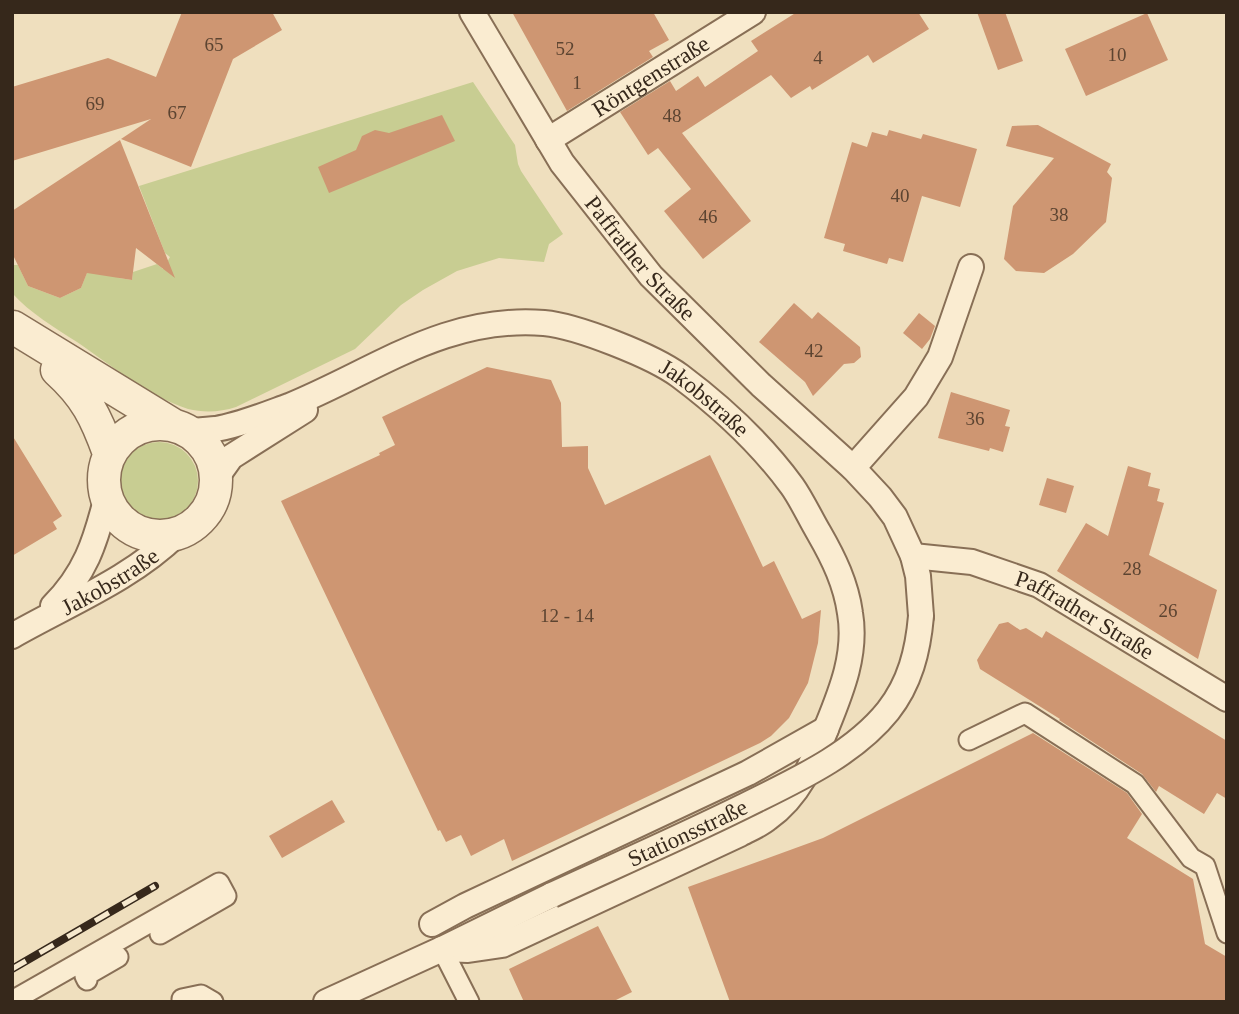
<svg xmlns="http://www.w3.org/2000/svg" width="1239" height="1014" font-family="Georgia,serif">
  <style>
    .green { fill: #c8cd92 }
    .building { fill: #ce9672 }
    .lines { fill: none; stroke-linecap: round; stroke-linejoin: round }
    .pedestrian-casing { stroke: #886f56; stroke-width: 23 }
    .minor-casing { stroke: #886f56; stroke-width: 28 }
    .tertiary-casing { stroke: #886f56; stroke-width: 35 }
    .pedestrian { stroke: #faecd1; stroke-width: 19 }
    .minor { stroke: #faecd1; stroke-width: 24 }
    .tertiary { stroke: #faecd1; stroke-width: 32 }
    .rail-casing { stroke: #36281b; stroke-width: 8 }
    .rail { stroke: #f6e9ce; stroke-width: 5; stroke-dasharray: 16; stroke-linecap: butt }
    .minor-bridge-casing { stroke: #886f56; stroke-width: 28; stroke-linecap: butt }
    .minor-bridge { stroke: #faecd1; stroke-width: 24 }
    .labels { text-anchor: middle; stroke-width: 5; stroke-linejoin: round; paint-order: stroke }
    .number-label { font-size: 19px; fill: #5c4431 }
    .street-label { font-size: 23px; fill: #36281b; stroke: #f6e9ce }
  </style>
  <rect width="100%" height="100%" fill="#efdfbe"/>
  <path class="green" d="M473,82L515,145L518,164L521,171L563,234L549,244L544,262L499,258L457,271L423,290L401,305L355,349L236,407C221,412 204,413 188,409C148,396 112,366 77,342C55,328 30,313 12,293V265H18L28,286L60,298L81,288L92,260L119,278L132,280L133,272L157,264L163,269L170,257L165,253L139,186Z
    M120 481a39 39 0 1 1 78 0a39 39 0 1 1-78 0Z"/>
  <path class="building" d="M182,12H272L282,30L233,59L191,167L121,139L151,119L12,161V87L108,58L156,77Z
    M512,12H653L669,40L649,51L653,57L567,111Z
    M797,12H918L929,29L873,63L868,55L812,90L810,86L791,98L771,75L682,133L751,221L703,259L664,211L691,189L658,148L648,155L620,112L670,81L676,91L698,76L705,87L758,51L751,41Z
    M977,12H1005L1023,61L998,70Z
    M1147,13L1168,60L1086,96L1065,49Z
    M442,115L455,141L329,193L318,167L356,150L362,136L375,130L389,133Z
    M1038,125L1111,164L1107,172L1112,178L1106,222L1073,254L1044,273L1016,271L1004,259L1013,206L1054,158L1006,146L1012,126Z
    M889,130L921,139L923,134L977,149L960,207L922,196L903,262L889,258L887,264L843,251L845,244L824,238L852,142L867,147L872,132L887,136Z
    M120,140L175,278L136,248L132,280L87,273L81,288L60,298L28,286L12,253V211Z
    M794,303L812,319L818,312L860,347L861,357L854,363L844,364L813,396L805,382L759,342Z
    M919,313L935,326L930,339L922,349L903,333Z
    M487,367L551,380L561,403L562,447L588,446V468L605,505L710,455L763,567L774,561L802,619L821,610L818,643L808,683L789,718L771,736L760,743L512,861L504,839L471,856L461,835L446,842L440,830L438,831L281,501L380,455L379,453L395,445L382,417Z
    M951,392L1010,410L1005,426L1010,427L1003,452L990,448L989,451L938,438Z
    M12,435L62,516L53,522L57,529L12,556Z
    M1128,466L1151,473L1148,486L1160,489L1157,501L1164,503L1149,555L1217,590L1198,659L1057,571L1086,523L1108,536Z
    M1047,478L1074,486L1066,513L1039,505Z
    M1008,622L1020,630L1026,628L1042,638L1046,631L1227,741V799L1217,793L1204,814L1159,786L1156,792L1142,774L1059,720L1060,719L980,669L977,660L999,624Z
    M1033,733L1127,793L1142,814L1127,838L1193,879L1205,944L1227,957V1002H730L688,887L823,838Z
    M332,800L345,822L282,858L269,836Z
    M598,926L632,992L612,1002H524L509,969Z"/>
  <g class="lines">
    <g class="pedestrian-casing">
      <path id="pedestrian" d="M969,740L1025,713L1135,784L1191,858L1205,866L1227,933
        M442,949L469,1002
        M87,980L85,976L118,957
        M182,999L201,995L213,1002
        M12,1001L219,883L226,896L160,934"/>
    </g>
    <g class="minor-casing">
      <g id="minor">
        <path id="s1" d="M472,12L562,163L651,276L761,385L853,468L880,497L895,517L913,556L918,576L921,616"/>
        <path id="s2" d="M548,140L753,12"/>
        <path id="s3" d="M189,432C198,430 208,430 216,429C240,425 267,414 289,406C375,371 445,315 544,323C577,326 653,356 680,376C720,406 762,445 792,486C802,500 810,518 819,533C834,559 846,584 850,613C857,654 841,692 826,729C813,762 799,796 768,818C760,825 749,829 740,834L502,945L468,950L442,949"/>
        <path d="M853,468L916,397L940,357L971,267"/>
        <path d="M216,478L231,457L305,410"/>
        <path id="s4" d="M913,556L972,562L1039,585L1227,699"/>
        <path d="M53,606C85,574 95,543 106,500"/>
        <path id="s5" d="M12,636C68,604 131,579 177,534"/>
        <path d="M432,924L465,906L748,773L826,729"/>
        <path d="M326,1002L442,949L552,895"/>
      </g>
    </g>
    <g class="tertiary-casing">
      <path id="tertiary" d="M13,327L173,425
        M57,370C86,396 96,417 109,453
        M104 480a56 56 0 1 1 112 0a56 56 0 1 1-112 0Z"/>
    </g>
    <use href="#pedestrian" class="pedestrian"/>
    <use href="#minor" class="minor"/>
    <use href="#tertiary" class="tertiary"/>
    <g class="rail-casing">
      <path id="rail" d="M12,969L155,886"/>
    </g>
    <use href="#rail" class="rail"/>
    <g class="minor-bridge-casing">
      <g id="minor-bridge">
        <path id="s6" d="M552,895C615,866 679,838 742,807C792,782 852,756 888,711C910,683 918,651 921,616"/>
      </g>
    </g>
    <use href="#minor-bridge" class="minor-bridge"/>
  </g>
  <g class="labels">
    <g class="number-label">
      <text x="214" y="51">65</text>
      <text x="565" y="55">52</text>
      <text x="1117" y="61">10</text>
      <text x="818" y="64">4</text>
      <text x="577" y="89">1</text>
      <text x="95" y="110">69</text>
      <text x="177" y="119">67</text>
      <text x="672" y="122">48</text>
      <text x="900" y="202">40</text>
      <text x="1059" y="221">38</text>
      <text x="708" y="223">46</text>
      <text x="814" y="357">42</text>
      <text x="975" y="425">36</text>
      <text x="1132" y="575">28</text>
      <text x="1168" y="617">26</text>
      <text x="567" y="622">12 - 14</text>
    </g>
    <g class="street-label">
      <text dy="8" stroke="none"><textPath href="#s2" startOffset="121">Röntgenstraße</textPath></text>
      <text dy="8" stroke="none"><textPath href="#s1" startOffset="299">Paffrather Straße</textPath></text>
      <text dy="8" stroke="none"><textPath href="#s3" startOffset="555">Jakobstraße</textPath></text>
      <text dy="8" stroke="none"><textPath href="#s5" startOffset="112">Jakobstraße</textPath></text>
      <text dy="8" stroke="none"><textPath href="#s4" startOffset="184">Paffrather Straße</textPath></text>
      <text dy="8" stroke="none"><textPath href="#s6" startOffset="149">Stationsstraße</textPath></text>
    </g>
  </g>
  <rect width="1239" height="1014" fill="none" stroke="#36281b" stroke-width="28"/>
</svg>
